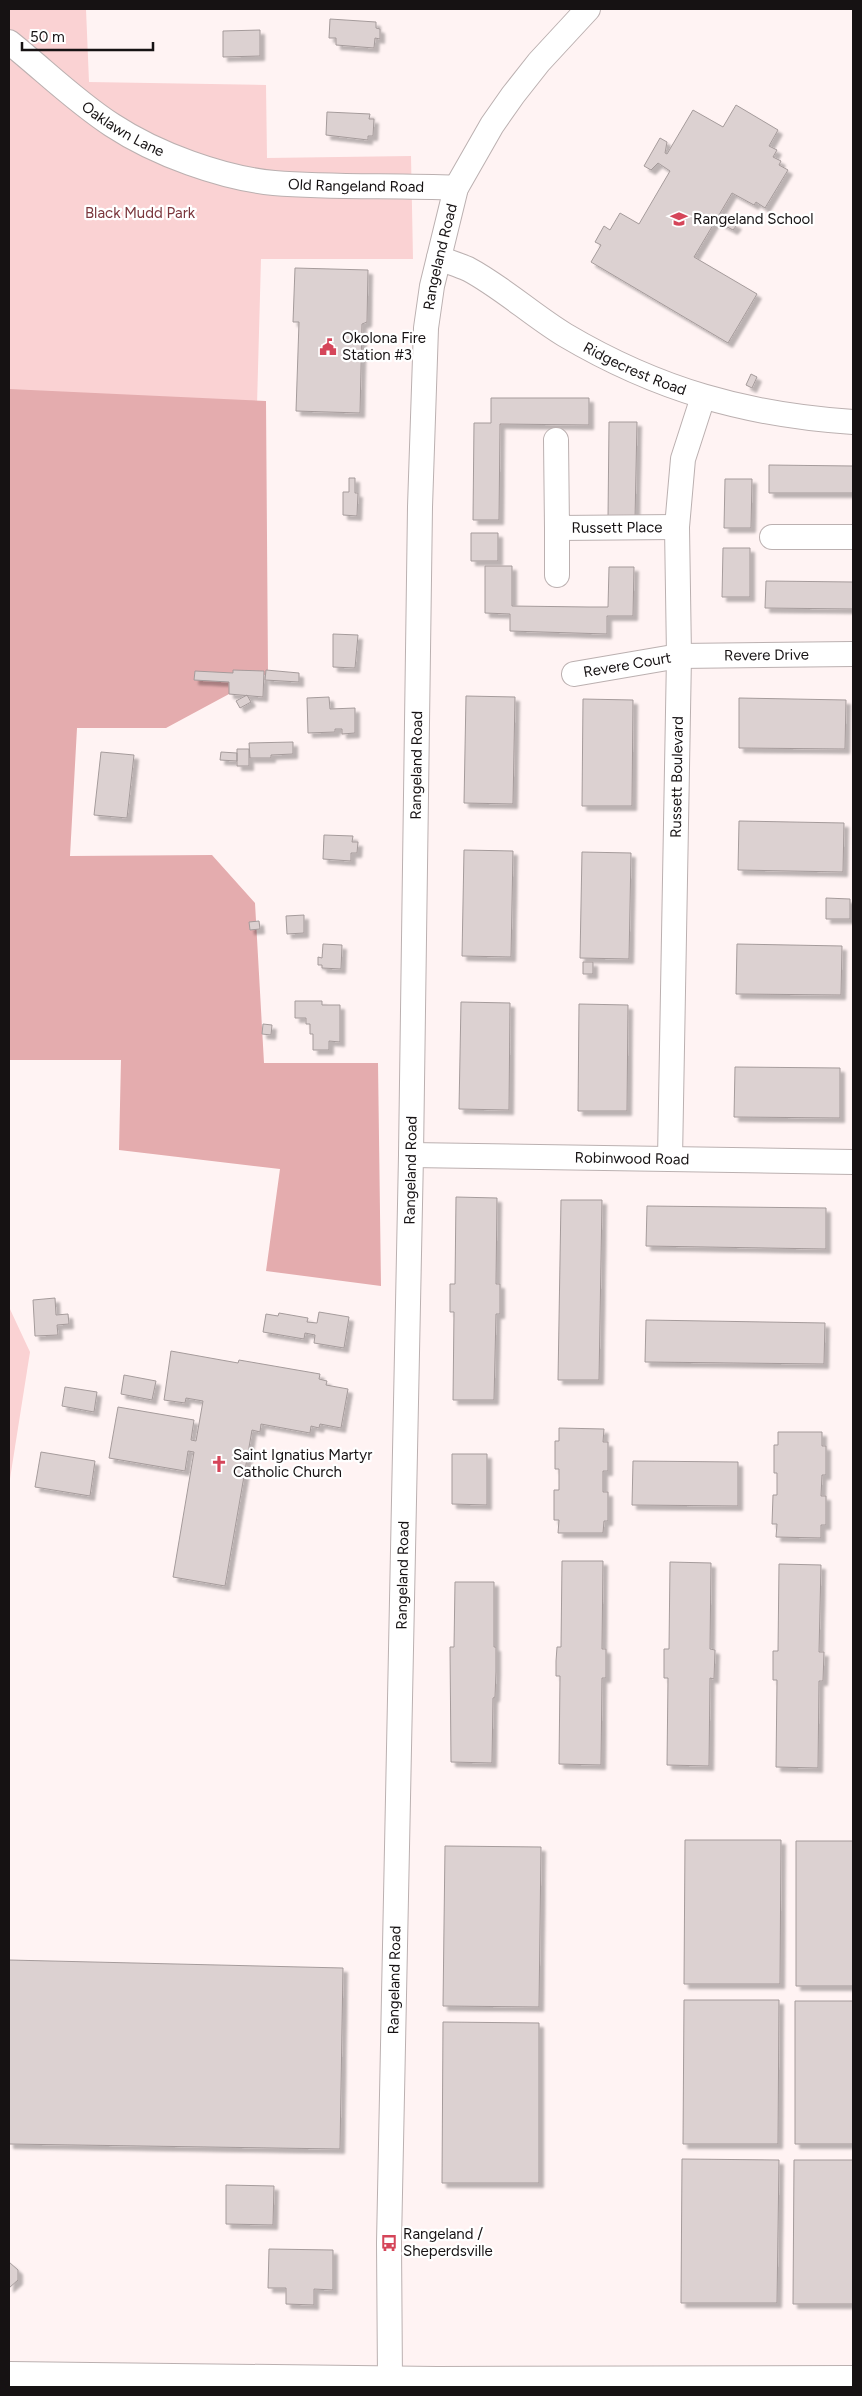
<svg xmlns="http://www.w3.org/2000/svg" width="862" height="2396" font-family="Figtree,sans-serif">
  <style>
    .green { fill: #fad2d3 }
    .forest { fill: #e4acae }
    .building { fill: #dcd1d1; stroke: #a59b9b; filter: url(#shadow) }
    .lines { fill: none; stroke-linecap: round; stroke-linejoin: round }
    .minor-casing { stroke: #bbb0b0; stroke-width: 26 }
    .major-casing { stroke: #bbb0b0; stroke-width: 30 }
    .minor { stroke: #fff; stroke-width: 24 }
    .major { stroke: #fff; stroke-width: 28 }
    .labels { text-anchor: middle; stroke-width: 4.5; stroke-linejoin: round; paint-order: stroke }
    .street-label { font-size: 15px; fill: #161213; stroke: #fff }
    .park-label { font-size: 15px; fill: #7b373d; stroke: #fff }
    .poi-label { font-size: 15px; fill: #161213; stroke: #fff; text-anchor: start }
  </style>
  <defs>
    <filter id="shadow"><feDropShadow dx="4.5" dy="4.5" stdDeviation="1" flood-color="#0004"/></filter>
  </defs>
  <rect width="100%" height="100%" fill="#fff3f3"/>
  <path class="green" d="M9,9H86L89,82L266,85L267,158L411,156L413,259H261L250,661L62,708L9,882Z
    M9,1307L30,1352L9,1485Z"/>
  <path class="forest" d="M9,389L266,401L268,673L166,728H77L70,856L212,855L255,903L264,1063H378L381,1286L266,1271L280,1169L119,1150L121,1060H9Z"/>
  <path class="building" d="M330,19L376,22V28L380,29V39L375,38L374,48L336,45V38H329Z
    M260,30V56L223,57V31Z
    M736,105L778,130L769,146L777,150L773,157L781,161L779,165L788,170L765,208L756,202L754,205L732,193L694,257L757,294L728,343L591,262L601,245L595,242L604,226L610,230L620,213L639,224L670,171L658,163L651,170L644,166L660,138L667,142L665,153L667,154L693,110L723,127Z
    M327,112L370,114L369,119H374L373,136H368V140L326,135Z
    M724,217L737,225L733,230L720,223Z
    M295,268L368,270L367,322L362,324L360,413L296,411L299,322H293Z
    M751,374L757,377L752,388L746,385Z
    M491,398H589V425L500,424L499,520H473L474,423H491Z
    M609,422H637L635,520L608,519Z
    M769,465L853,466V493H769Z
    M349,478H355V493H358L357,516L343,515V492H349Z
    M725,479H752L751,528H724Z
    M471,533H498V561H471Z
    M723,548H750V597H722Z
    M485,566H512V606L589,607H608L609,567H634L633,616H607V634L510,631V614L485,613Z
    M766,581L853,582V609L765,608Z
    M333,634L358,635L355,668L333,667Z
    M233,670L264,671L263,697L229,694V682L194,680L195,671L233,673Z
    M266,670L299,673V682L265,680Z
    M247,695L251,702L240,708L236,701Z
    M466,696L515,697L513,804L464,803Z
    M329,697L330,709L355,708V733L342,734V729H335V732L308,733L307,698Z
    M739,698L846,700L845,749L739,748Z
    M583,699L633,700L632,806H582Z
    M293,742V754L271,755V758H250L249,743Z
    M237,749H249V766H237Z
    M101,752L134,755L127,818L94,815Z
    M221,752L237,753V761L220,760Z
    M739,821L844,823L843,872L738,870Z
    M324,835L353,836L352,842H358L357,853H351V861L323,859Z
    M464,850L513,851L511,957L462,956Z
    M582,852L631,853L629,959L580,958Z
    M826,898L850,899V919H826Z
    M304,915V933L287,934L286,916Z
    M259,921L260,929L250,930L249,922Z
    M323,944L342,945L341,969L322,968V965H318V957L322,958Z
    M737,944L842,946L841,995L736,994Z
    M583,962H593V974H583Z
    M295,1001H322V1005H340V1042L329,1041V1050H313V1034H310V1024H306V1018H295Z
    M461,1002L510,1003L509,1110L459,1109Z
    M579,1004L628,1005L627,1111H578Z
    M263,1024L272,1025L271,1035L262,1034Z
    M735,1067L840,1068V1118L734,1117Z
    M456,1197L497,1198L496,1284H500V1314H496L494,1400H453L454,1312H450V1284H455Z
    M561,1200H602L599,1380H558Z
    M647,1206L826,1208V1249L646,1246Z
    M55,1298L56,1315L68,1314L69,1324L57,1325L58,1335L35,1336L33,1300Z
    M319,1312L349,1317L344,1348L314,1343L315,1335L305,1333L304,1339L263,1332L266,1314L278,1316L279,1313L308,1318L307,1322L317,1323Z
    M646,1320L825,1323L824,1364L645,1362Z
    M171,1351L238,1363L239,1360L320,1374L319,1379L327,1381L326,1385L348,1389L341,1428L320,1424L319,1428L311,1426L310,1433L261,1424L260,1432L252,1430L225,1586L173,1577L194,1452L188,1451L185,1471L109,1458L118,1407L194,1420L191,1440L196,1441L203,1401L186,1398L185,1403L164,1400Z
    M124,1375L156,1381L152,1400L121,1394Z
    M65,1387L97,1392L94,1412L62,1406Z
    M559,1428L604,1429L603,1442H608V1471H603V1492H608V1521H604L603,1533H558L559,1520H554V1490H559V1469H555V1441H559Z
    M778,1432H822V1446H826V1475H822L821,1496H826V1525H821V1538L776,1537L777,1524H772L773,1495H777V1473H774V1445H778Z
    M41,1452L95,1461L90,1496L35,1487Z
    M452,1454H487V1505L452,1504Z
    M633,1461L738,1462V1506L632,1505Z
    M562,1561H603L602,1649H606V1678H602L601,1765L559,1764L560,1676H556V1661L557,1647H561Z
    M670,1562L711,1563L710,1649L715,1650L714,1679L710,1678L709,1766L667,1765L668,1678H664V1649H669Z
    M779,1564L821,1565L819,1652H824L823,1681H819L818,1768L776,1767L777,1680H773V1651H778Z
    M455,1582H494V1647H496V1672L495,1697L493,1698L492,1763L451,1762L450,1647H454Z
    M685,1840H781L780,1984H684Z
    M796,1841H853V1986H796Z
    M445,1846L541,1847L539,2007L443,2006Z
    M9,1960L343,1968L340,2149L9,2144Z
    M684,2000H779L778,2144H683Z
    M795,2001H853V2144H795Z
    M443,2022L539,2023V2183H442Z
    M682,2159L779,2160L777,2303H681Z
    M794,2160H853V2304H793Z
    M226,2185L274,2186L273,2225L226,2224Z
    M269,2249L333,2250V2290L314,2289V2305L286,2304V2288H268Z
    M9,2262L18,2270V2280L9,2288Z"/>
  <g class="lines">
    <g class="minor-casing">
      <g id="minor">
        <path id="s1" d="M9,42C44,70 75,101 112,125C156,154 222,178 274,183C335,188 395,185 456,188"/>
        <path id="s2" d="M439,258C449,262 459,265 468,269C502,287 532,315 565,335C658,390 747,415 853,422"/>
        <path id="s3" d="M556,440L557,528L677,527"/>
        <path d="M772,537H853"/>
        <path d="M557,575V528"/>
        <path id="s4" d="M574,674L679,656L853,654"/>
        <path id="s5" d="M411,1155L853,1162"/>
        <path id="s6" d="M670,1159L679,656L677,527L683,459L703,397"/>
        <path id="s7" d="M390,2380L389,2243L411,1155L420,507L426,328L432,286L456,188L492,125L513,95L539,62L588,9"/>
      </g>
    </g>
    <g class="major-casing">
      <path id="major" d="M9,2376L437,2381L853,2380"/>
    </g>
    <use href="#minor" class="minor"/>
    <use href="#major" class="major"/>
  </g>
  <defs>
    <g id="school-bare" transform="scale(1.35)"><path d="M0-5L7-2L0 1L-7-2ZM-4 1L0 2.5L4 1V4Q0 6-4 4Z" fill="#d54559" stroke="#fff" stroke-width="2.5" paint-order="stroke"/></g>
    <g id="civic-bare" transform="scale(1.35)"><path d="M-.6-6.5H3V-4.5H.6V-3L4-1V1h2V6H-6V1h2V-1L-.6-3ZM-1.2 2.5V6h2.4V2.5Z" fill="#d54559" stroke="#fff" stroke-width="2.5" paint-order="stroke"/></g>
    <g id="church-bare" transform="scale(1.35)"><path d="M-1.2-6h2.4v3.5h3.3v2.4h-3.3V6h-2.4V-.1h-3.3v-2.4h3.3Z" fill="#d54559" stroke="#fff" stroke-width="2.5" paint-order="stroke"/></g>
    <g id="bus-bare" transform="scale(1.35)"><path d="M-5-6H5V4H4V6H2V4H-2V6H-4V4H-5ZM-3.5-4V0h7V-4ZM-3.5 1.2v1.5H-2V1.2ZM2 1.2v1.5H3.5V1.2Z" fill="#d54559" stroke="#fff" stroke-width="2.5" paint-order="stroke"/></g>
  </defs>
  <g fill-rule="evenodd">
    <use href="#school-bare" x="679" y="219"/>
    <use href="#civic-bare" x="328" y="347"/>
    <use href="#church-bare" x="219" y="1464"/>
    <use href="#bus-bare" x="389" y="2243"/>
  </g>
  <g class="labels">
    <g class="street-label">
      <text dy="5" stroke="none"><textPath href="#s1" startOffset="144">Oaklawn Lane</textPath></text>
      <text dy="5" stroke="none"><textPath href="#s1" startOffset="388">Old Rangeland Road</textPath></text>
      <text dy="5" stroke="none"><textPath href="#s7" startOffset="2125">Rangeland Road</textPath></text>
      <text dy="5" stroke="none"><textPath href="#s2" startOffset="226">Ridgecrest Road</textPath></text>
      <text dy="5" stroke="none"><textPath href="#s3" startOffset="148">Russett Place</textPath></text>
      <text dy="5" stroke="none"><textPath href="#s4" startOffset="194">Revere Drive</textPath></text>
      <text dy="5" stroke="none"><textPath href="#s4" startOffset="54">Revere Court</textPath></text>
      <text dy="5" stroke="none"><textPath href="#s7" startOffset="1615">Rangeland Road</textPath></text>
      <text dy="5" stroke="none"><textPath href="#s6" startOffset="382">Russett Boulevard</textPath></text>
      <text dy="5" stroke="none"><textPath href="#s5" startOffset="221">Robinwood Road</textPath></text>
      <text dy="5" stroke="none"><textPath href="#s7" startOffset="1210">Rangeland Road</textPath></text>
      <text dy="5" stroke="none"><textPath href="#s7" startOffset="805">Rangeland Road</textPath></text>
      <text dy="5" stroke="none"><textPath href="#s7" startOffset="400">Rangeland Road</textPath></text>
    </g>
    <g class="park-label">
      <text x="140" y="218">Black Mudd Park</text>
    </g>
    <g class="poi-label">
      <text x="693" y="224">Rangeland School</text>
      <text x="342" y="343">Okolona Fire<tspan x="342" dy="17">Station #3</tspan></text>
      <text x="233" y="1460">Saint Ignatius Martyr<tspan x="233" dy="17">Catholic Church</tspan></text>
      <text x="403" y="2239">Rangeland /<tspan x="403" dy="17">Sheperdsville</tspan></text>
    </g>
  </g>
  <rect width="862" height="2396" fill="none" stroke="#161213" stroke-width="20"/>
  <path d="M22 42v8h131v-8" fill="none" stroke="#161213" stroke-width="2.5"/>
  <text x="30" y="42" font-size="15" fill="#161213" stroke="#ffffff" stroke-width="4" paint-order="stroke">50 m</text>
</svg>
